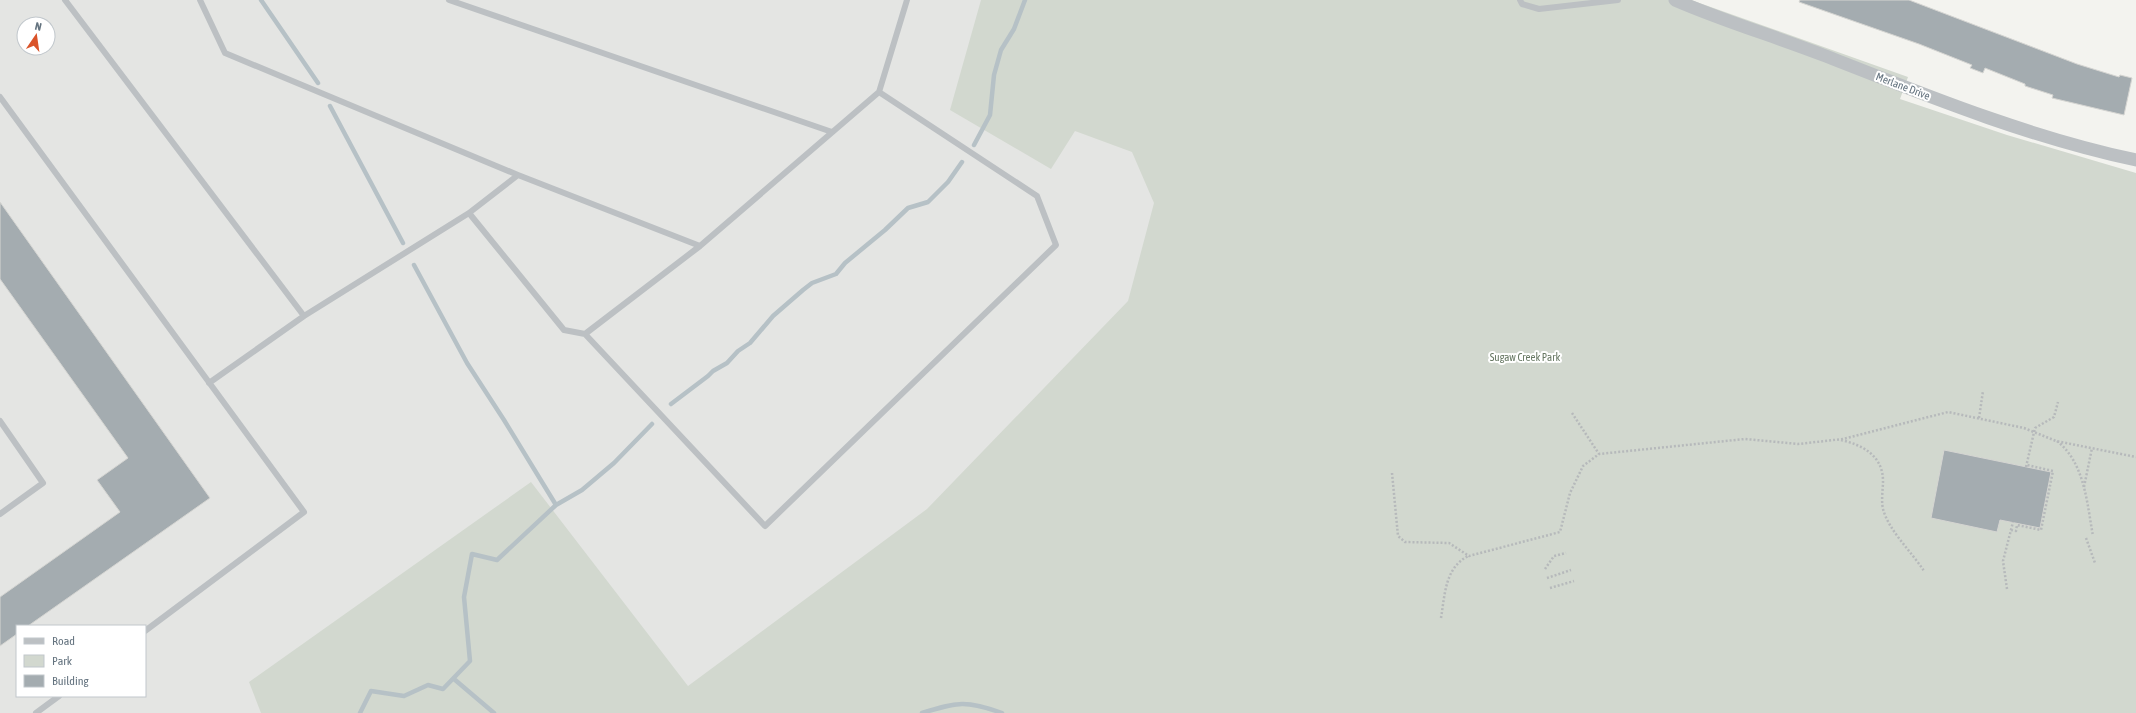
<svg xmlns="http://www.w3.org/2000/svg" width="2136" height="713" font-family="'Asap Condensed',sans-serif">
  <style>
    .built { fill: #e4e5e3; fill-rule: evenodd }
    .green { fill: #d2d8cf }
    .lines { fill: none; stroke-linecap: round; stroke-linejoin: round }
    .stream { stroke: #b6c1c6; stroke-width: 4.5 }
    .building { fill: #a4acb0; stroke: #d5d5d2 }
    .path { stroke: #b6b9bb; stroke-width: 2.5; stroke-dasharray: 2 2; stroke-linecap: butt }
    .lane { stroke: #bcc0c3; stroke-width: 6 }
    .street { stroke: #bcc0c3; stroke-width: 13 }
    .labels { text-anchor: middle; stroke-width: 4; stroke-linejoin: round; paint-order: stroke }
    .street-label { font-size: 11px; fill: #64737f; stroke: #fff }
    .park-label { font-size: 11px; fill: #667762; stroke: #fff }
  </style>
  <rect width="100%" height="100%" fill="#f3f3ef"/>
  <path class="built" d="M0,0H1146L1187,244L787,713H0ZM24,24H48V48H24ZM17,626H145V696H17Z"/>
  <path class="green" d="M981,0H1691L1908,77L1900,99L2007,135L2136,173V713H261L249,682L531,482L688,686L927,509L1128,301L1154,203L1132,152L1075,131L1051,169L950,110Z"/>
  <g class="lines">
    <path class="stream" d="M261,0L318,83
      M330,106L403,243
      M974,145L990,115L994,75L1001,50L1014,29L1025,0
      M414,265L467,363L504,420L556,505
      M671,404L708,376L713,371L727,363L738,351L750,343L773,316L803,290L812,283L836,274L845,263L885,230L908,208L928,202L948,182L962,162
      M454,679L494,713
      M360,713L371,691L404,696L428,685L443,689L470,661L464,597L472,554L497,560L556,505L582,490L614,463L652,424
      M922,713C958,702 966,700 1002,713"/>
  </g>
  <path class="building" d="M1800,0H1909L2077,64L2119,77L2120,75L2132,78L2124,115L2052,98L2053,95L2025,86V84L1985,68L1983,73L1970,68L1972,65L1919,44L1799,2Z
    M0,202L210,498L28,626H17V634L0,646V597L120,512L97,480L128,458L0,279Z
    M1944,450L2051,472L2040,528L2000,520L1997,532L1931,518Z"/>
  <g class="lines">
    <path class="path" d="M1572,413L1599,454
      M1979,418L1983,391
      M1841,440C1863,445 1883,456 1883,481C1883,489 1881,500 1883,509C1889,531 1911,551 1924,571
      M2057,441C2085,463 2087,504 2093,536
      M2026,467L2035,428L2054,417L2058,402
      M1392,473L1398,536L1405,542L1449,543L1469,556L1560,532L1570,493L1583,466L1599,454L1745,439L1798,444L1843,439L1948,412L2024,428L2056,441L2136,457
      M2084,487L2092,448
      M2011,530L2016,531L2017,525L2041,530L2053,471L2027,465
      M2086,538L2095,563
      M1545,569L1554,556L1566,553
      M1547,578L1571,570
      M1550,588L1574,581
      M2007,589L2003,561L2013,522
      M1441,618C1445,594 1445,568 1468,556"/>
    <path class="lane" d="M65,0L304,316L209,383
      M200,0L225,53L518,175
      M449,0L832,132
      M1520,0L1522,4L1539,9L1618,0
      M879,92L907,0
      M0,97L304,512L145,631
      M304,316L469,213L518,175L700,246L585,334L564,330L469,213
      M585,334L765,526L1056,245L1037,196L879,92L700,246
      M0,421L43,483L0,514
      M36,713L59,696"/>
    <path class="street" d="M1675,0C1723,21 1774,36 1823,55C1925,95 2028,137 2136,160"/>
  </g>
  <g class="labels">
    <g class="street-label">
      <text transform="translate(1903 86) rotate(21)" y="4">Merlane Drive</text>
    </g>
    <g class="park-label">
      <text x="1525" y="361">Sugaw Creek Park</text>
    </g>
  </g>
  <rect x="16" y="625" width="130" height="72" fill="#ffffff" stroke="#c1c7cc"/>
  <rect x="24" y="638" width="20" height="6" fill="#bcc0c3" stroke="#c1c7cc"/>
  <text x="52" y="645" font-size="12" fill="#64737f">Road</text>
  <rect x="24" y="655" width="20" height="12" fill="#d2d8cf" stroke="#c1c7cc"/>
  <text x="52" y="665" font-size="12" fill="#64737f">Park</text>
  <rect x="24" y="675" width="20" height="12" fill="#a4acb0" stroke="#c1c7cc"/>
  <text x="52" y="685" font-size="12" fill="#64737f">Building</text>
  <g transform="translate(36 36) rotate(13)"><circle r="19" fill="#ffffff" stroke="#c1c7cc"/>
  <path d="M0-3L7 15L0 10L-7 15Z" fill="#da5329"/>
  <text y="-6" font-size="11" font-weight="bold" text-anchor="middle" fill="#64737f">N</text>
  </g>
</svg>
